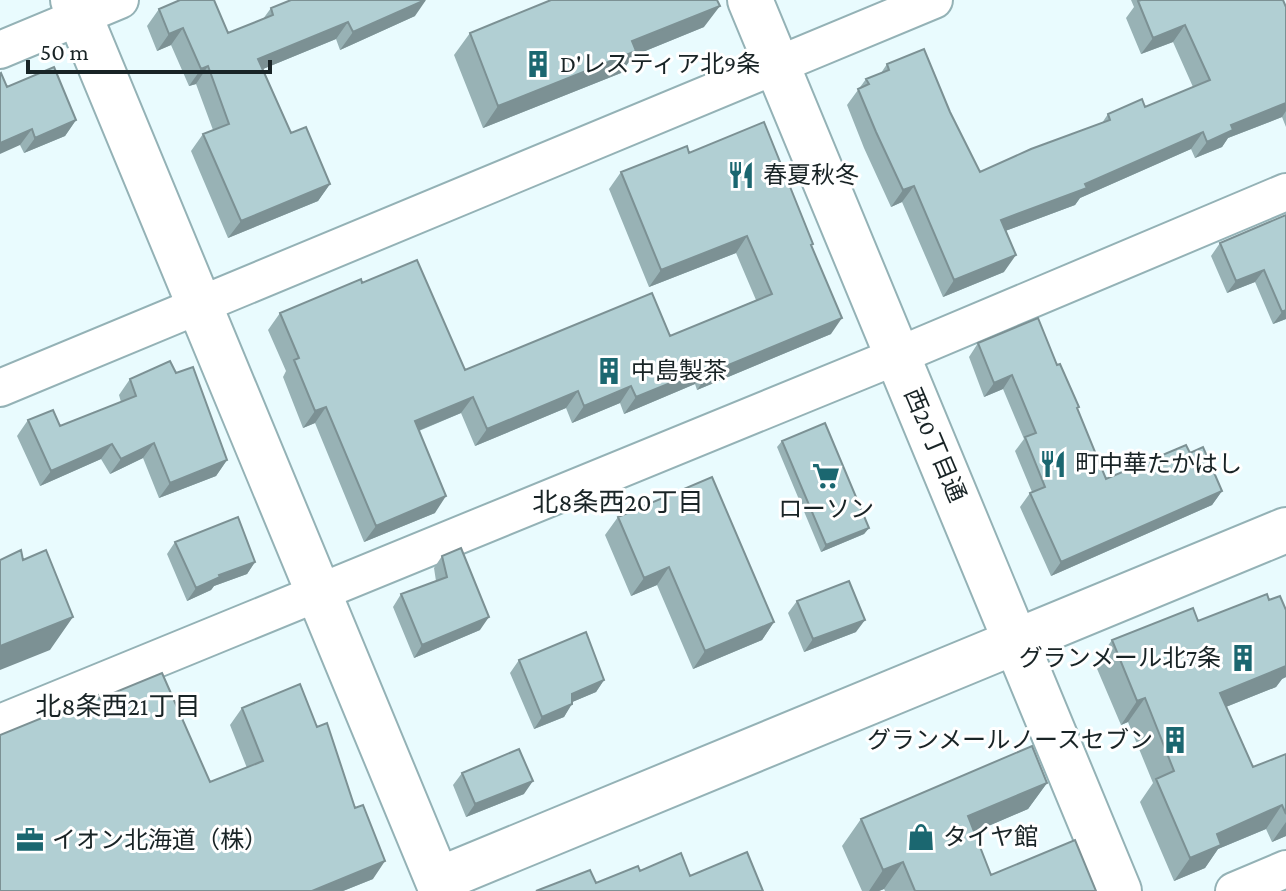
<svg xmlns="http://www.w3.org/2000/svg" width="1286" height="891" font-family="'Crimson Pro','Noto Sans JP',serif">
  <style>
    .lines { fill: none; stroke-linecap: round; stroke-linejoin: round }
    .street-casing { stroke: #94b2b6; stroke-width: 40 }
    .secondary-casing { stroke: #94b2b6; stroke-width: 48 }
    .street { stroke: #fff; stroke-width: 36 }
    .secondary { stroke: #fff; stroke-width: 44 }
    .wall { fill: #98b2b5 }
    .shaded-wall { fill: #7c9194 }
    .building { fill: #b1cfd3; stroke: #7c9194; stroke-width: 2 }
    .labels { text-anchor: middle; stroke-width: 6; stroke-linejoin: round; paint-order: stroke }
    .poi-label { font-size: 24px; fill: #192426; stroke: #fff; text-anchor: start }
    .street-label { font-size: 24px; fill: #192426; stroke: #fff }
    .neighbourhood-label { font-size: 26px; fill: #192426; stroke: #fff }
  </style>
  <rect width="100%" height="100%" fill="#e9fbfe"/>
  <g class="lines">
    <g class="street-casing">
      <path id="street" d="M0,50L120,0
        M0,388L934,0
        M0,723L897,356L1286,192
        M1234,891L1286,869"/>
    </g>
    <g class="secondary-casing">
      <path id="secondary" d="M73,0L442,891
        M750,0L1119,891
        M438,880L1286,530"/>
    </g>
    <use href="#street" class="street"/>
    <use href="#secondary" class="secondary"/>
  </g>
  <path class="wall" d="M1131,0H1283L1286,7V127L1282,117L1228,138L1222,147L1195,158L1191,149L1080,198L1075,205L1005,231L1004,272L943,297L902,202L891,207L864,148L847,105L866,79L881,73L887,64L950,112L980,172L1102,123L1108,114L1145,107L1193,87L1173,42L1141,54L1126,18L1134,7Z
    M271,8L415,16L340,50L336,39L263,69L291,133L330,184L318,201L228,238L191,151L203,134L213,130L196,84L189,86L171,45L157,51L147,26L159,9L228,33L263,19Z
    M704,27L633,56L621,73L483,128L454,55L470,33Z
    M7,87L76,120L65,136L24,153L20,145Z
    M689,153L811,247L831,334L697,390L695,384L624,414L620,403L572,423L566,408L475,446L461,413L419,431L435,513L364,542L315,423L303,428L283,377L286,371L268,330L280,313L362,283L465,370L670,336L756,300L736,253L649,287L609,189L621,172Z
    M1286,215V319L1273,324L1255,282L1227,293L1211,256L1220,243Z
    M978,343L1057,365L1077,409L1106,479L1190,453L1222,491L1212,505L1051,576L1020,507L1030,493L1032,492L1015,451L1024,439L1003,389L984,397L969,357Z
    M176,373L227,460L216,476L159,498L143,458L110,474L101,459L40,486L17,436L28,420L60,426L121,402L119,395L130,379Z
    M782,441L869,528L864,534L821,552L777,447Z
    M618,517L774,622L762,640L693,669L657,585L631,596L605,535Z
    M175,542L255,562L247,574L214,586L211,590L187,601L167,554Z
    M442,556L480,630L414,658L393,607L401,594L436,581L434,568Z
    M1269,600L1286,610V677L1282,679L1276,687L1226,707L1253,767L1286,754V836L1272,842L1266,829L1218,849L1205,868L1174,881L1140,802L1153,783L1128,722L1121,725L1095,664L1112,640L1198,621Z
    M797,601L856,632L804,652L788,613Z
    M519,660L604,680L596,692L572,702L564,717L534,729L510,673Z
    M99,699L210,782L247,768L230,725L242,708L373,879L343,891H0Z
    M462,773L524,794L466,817L453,785Z
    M1047,783L1028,809L974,832L991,875L1096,891H885L884,889L879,891H862L842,846L861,819Z"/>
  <path class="shaded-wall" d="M426,0L415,16L340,50L353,32Z
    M720,6L704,27L633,56L621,73L483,128L498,106L632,41Z
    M348,22L336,39L246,76L258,59Z
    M1185,25L1173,42L1141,54L1153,38Z
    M183,28L171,45L157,51L169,34Z
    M208,66L196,84L189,86L201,69Z
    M1286,103V111L1282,117L1228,138L1222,147L1195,158L1207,142L1231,125Z
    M76,120L65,136L24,153L35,138Z
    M32,129L20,145L0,154V143Z
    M1203,132L1191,149L1080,198L1075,205L989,237L1001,220Z
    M330,184L318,201L228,238L241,221Z
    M914,186L902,202L891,207L903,190Z
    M747,236L736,253L649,287L661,270Z
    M1016,255L1004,272L943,297L954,280Z
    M1264,270L1255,282L1227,293L1236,281Z
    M1286,310V319L1273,324L1282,312Z
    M842,318L831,334L697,390L709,373Z
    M707,368L695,384L624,414L636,397Z
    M1012,375L1003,389L984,397L994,383Z
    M631,386L620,403L572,423L584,406Z
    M578,391L566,408L475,446L487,429Z
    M473,397L461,413L403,437L415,421Z
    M326,407L315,423L303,428L315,411Z
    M154,443L143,458L110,474L121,459Z
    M112,444L101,459L40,486L51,471Z
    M227,460L216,476L159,498L170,483Z
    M1222,491L1212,505L1051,576L1061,562Z
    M446,496L435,513L364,542L376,526Z
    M869,528L864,534L821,552L826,545Z
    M255,562L247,574L214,586L211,590L187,601L196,588L219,575Z
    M669,567L657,585L631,596L644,578Z
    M73,617L50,650L0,670V646Z
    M489,617L480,630L414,658L422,645Z
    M865,620L856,632L804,652L813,639Z
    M774,622L762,640L693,669L705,651Z
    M1286,666V677L1282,679L1276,687L1203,716L1220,693Z
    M604,680L596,692L563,706L572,694Z
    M1145,698L1128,722L1121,725L1137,701Z
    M572,704L564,717L534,729L542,717Z
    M533,781L524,794L466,817L475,804Z
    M1047,783L1028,809L949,843L968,816Z
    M1282,805L1266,829L1218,849L1205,868L1174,881L1190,858L1217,834Z
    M1286,822V836L1272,842Z
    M385,861L373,879L343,891H312Z
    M903,862L884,889L879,891H869L883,870Z"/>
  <path class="building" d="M180,0H214L228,33L273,15L271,8L291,0H425L353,32L348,22L258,59L291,133L306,127L330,184L241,221L203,134L229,124L208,66L201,69L183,28L169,34L159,9Z
    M551,0H717L720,6L632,41L636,51L498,106L470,33Z
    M1141,0H1283L1286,7V103L1231,125L1233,130L1207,142L1203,132L1085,184L1087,188L1001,220L1016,255L954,280L914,186L903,190L876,132L858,89L869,84L866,79L889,70L887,64L924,49L950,112L980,172L1031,149L1110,120L1108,114L1142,99L1145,107L1210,80L1185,25L1153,38L1138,1Z
    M54,67L76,120L35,138L32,129L0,143V74L1,73L7,87Z
    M764,122L813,244L811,245L842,318L709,373L707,368L636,397L631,386L584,406L578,391L487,429L473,397L415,421L446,496L376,526L326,407L315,411L294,360L299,358L280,313L361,279L362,283L417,260L465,370L652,293L670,336L772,294L747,236L661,270L621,172L687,146L689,153Z
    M1286,215V310L1282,312L1264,270L1236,281L1220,243Z
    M1038,318L1057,365L1060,364L1079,407L1077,408L1106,479L1186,445L1190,453L1203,447L1222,491L1061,562L1030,493L1045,487L1025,437L1036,433L1012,375L994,383L978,343Z
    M170,361L176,373L193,367L227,460L170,483L154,443L121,459L112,444L51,471L28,420L53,410L60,426L136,396L130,379Z
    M825,423L869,528L826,545L782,441Z
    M712,477L774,622L705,651L669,567L644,578L618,517Z
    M238,517L255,562L219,575L220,577L196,588L175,542Z
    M461,548L489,617L422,645L401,594L447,577L442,556Z
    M21,550L23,560L46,550L73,617L0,646V560Z
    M849,581L865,620L813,639L797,601Z
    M1267,594L1269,600L1280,596L1286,610V666L1220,693L1253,767L1286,754V814L1282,805L1217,834L1221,845L1190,858L1156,779L1174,771L1145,698L1137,701L1112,640L1193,608L1198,621Z
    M586,632L604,680L572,694V704L542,717L519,660Z
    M162,673L210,782L263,761L242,708L300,684L317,727L327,723L355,808L363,805L385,861L312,891H0V735L98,695L99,699Z
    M1032,746L1047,783L968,816L991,875L1075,840L1096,891H915L903,862L883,870L861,819Z
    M519,749L533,781L475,804L462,773Z
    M747,852L763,891H536L590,870L596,883L638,866L640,871L681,853L690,876Z"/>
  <defs>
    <g id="building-bare" transform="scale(2.16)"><path d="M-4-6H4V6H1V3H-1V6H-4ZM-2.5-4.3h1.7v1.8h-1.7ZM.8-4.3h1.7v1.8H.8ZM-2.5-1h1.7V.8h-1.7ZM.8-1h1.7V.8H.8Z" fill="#1b6770" stroke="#fff" stroke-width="2.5" paint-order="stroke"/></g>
    <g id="restaurant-bare" transform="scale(2.16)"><path d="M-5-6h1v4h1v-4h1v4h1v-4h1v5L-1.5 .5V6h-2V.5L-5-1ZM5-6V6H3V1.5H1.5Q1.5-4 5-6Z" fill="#1b6770" stroke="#fff" stroke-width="2.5" paint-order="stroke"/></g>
    <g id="supermarket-bare" transform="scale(2.16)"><path d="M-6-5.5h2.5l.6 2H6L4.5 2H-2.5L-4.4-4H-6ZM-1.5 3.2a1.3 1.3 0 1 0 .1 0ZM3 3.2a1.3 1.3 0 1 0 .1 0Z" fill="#1b6770" stroke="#fff" stroke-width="2.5" paint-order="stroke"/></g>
    <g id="shop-bare" transform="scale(2.16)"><path d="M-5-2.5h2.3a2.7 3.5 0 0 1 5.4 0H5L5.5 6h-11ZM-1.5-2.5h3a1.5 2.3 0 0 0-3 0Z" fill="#1b6770" stroke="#fff" stroke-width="2.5" paint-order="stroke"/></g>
    <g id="office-bare" transform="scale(2.16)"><path d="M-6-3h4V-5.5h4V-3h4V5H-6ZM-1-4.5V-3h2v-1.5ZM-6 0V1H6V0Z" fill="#1b6770" stroke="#fff" stroke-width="2.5" paint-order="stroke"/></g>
  </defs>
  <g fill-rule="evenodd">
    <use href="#building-bare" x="538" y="64"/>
    <use href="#restaurant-bare" x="741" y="175"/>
    <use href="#building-bare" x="609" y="371"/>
    <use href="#restaurant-bare" x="1053" y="464"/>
    <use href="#supermarket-bare" x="826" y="476"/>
    <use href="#building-bare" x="1243" y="658"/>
    <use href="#building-bare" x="1175" y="740"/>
    <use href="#shop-bare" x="921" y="837"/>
    <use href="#office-bare" x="30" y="840"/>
  </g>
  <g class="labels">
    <g class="poi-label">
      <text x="560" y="72">D'レスティア北9条</text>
      <text x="763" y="183">春夏秋冬</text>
      <text x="631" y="379">中島製茶</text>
      <text x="1075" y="472">町中華たかはし</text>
      <text x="826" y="517" text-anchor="middle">ローソン</text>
      <text x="1221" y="666" text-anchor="end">グランメール北7条</text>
      <text x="1153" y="748" text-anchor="end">グランメールノースセブン</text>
      <text x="943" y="845">タイヤ館</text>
      <text x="52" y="848">イオン北海道（株）</text>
    </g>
    <g class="street-label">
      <text transform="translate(935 445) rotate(67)" y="8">西20丁目通</text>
    </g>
    <g class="neighbourhood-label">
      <text x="618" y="511">北8条西20丁目</text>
      <text x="118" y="715">北8条西21丁目</text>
    </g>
  </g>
  <path d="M28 60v12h242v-12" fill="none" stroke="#192426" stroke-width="4"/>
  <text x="40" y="60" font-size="24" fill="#192426" stroke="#ffffff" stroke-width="6" paint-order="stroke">50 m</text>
</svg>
